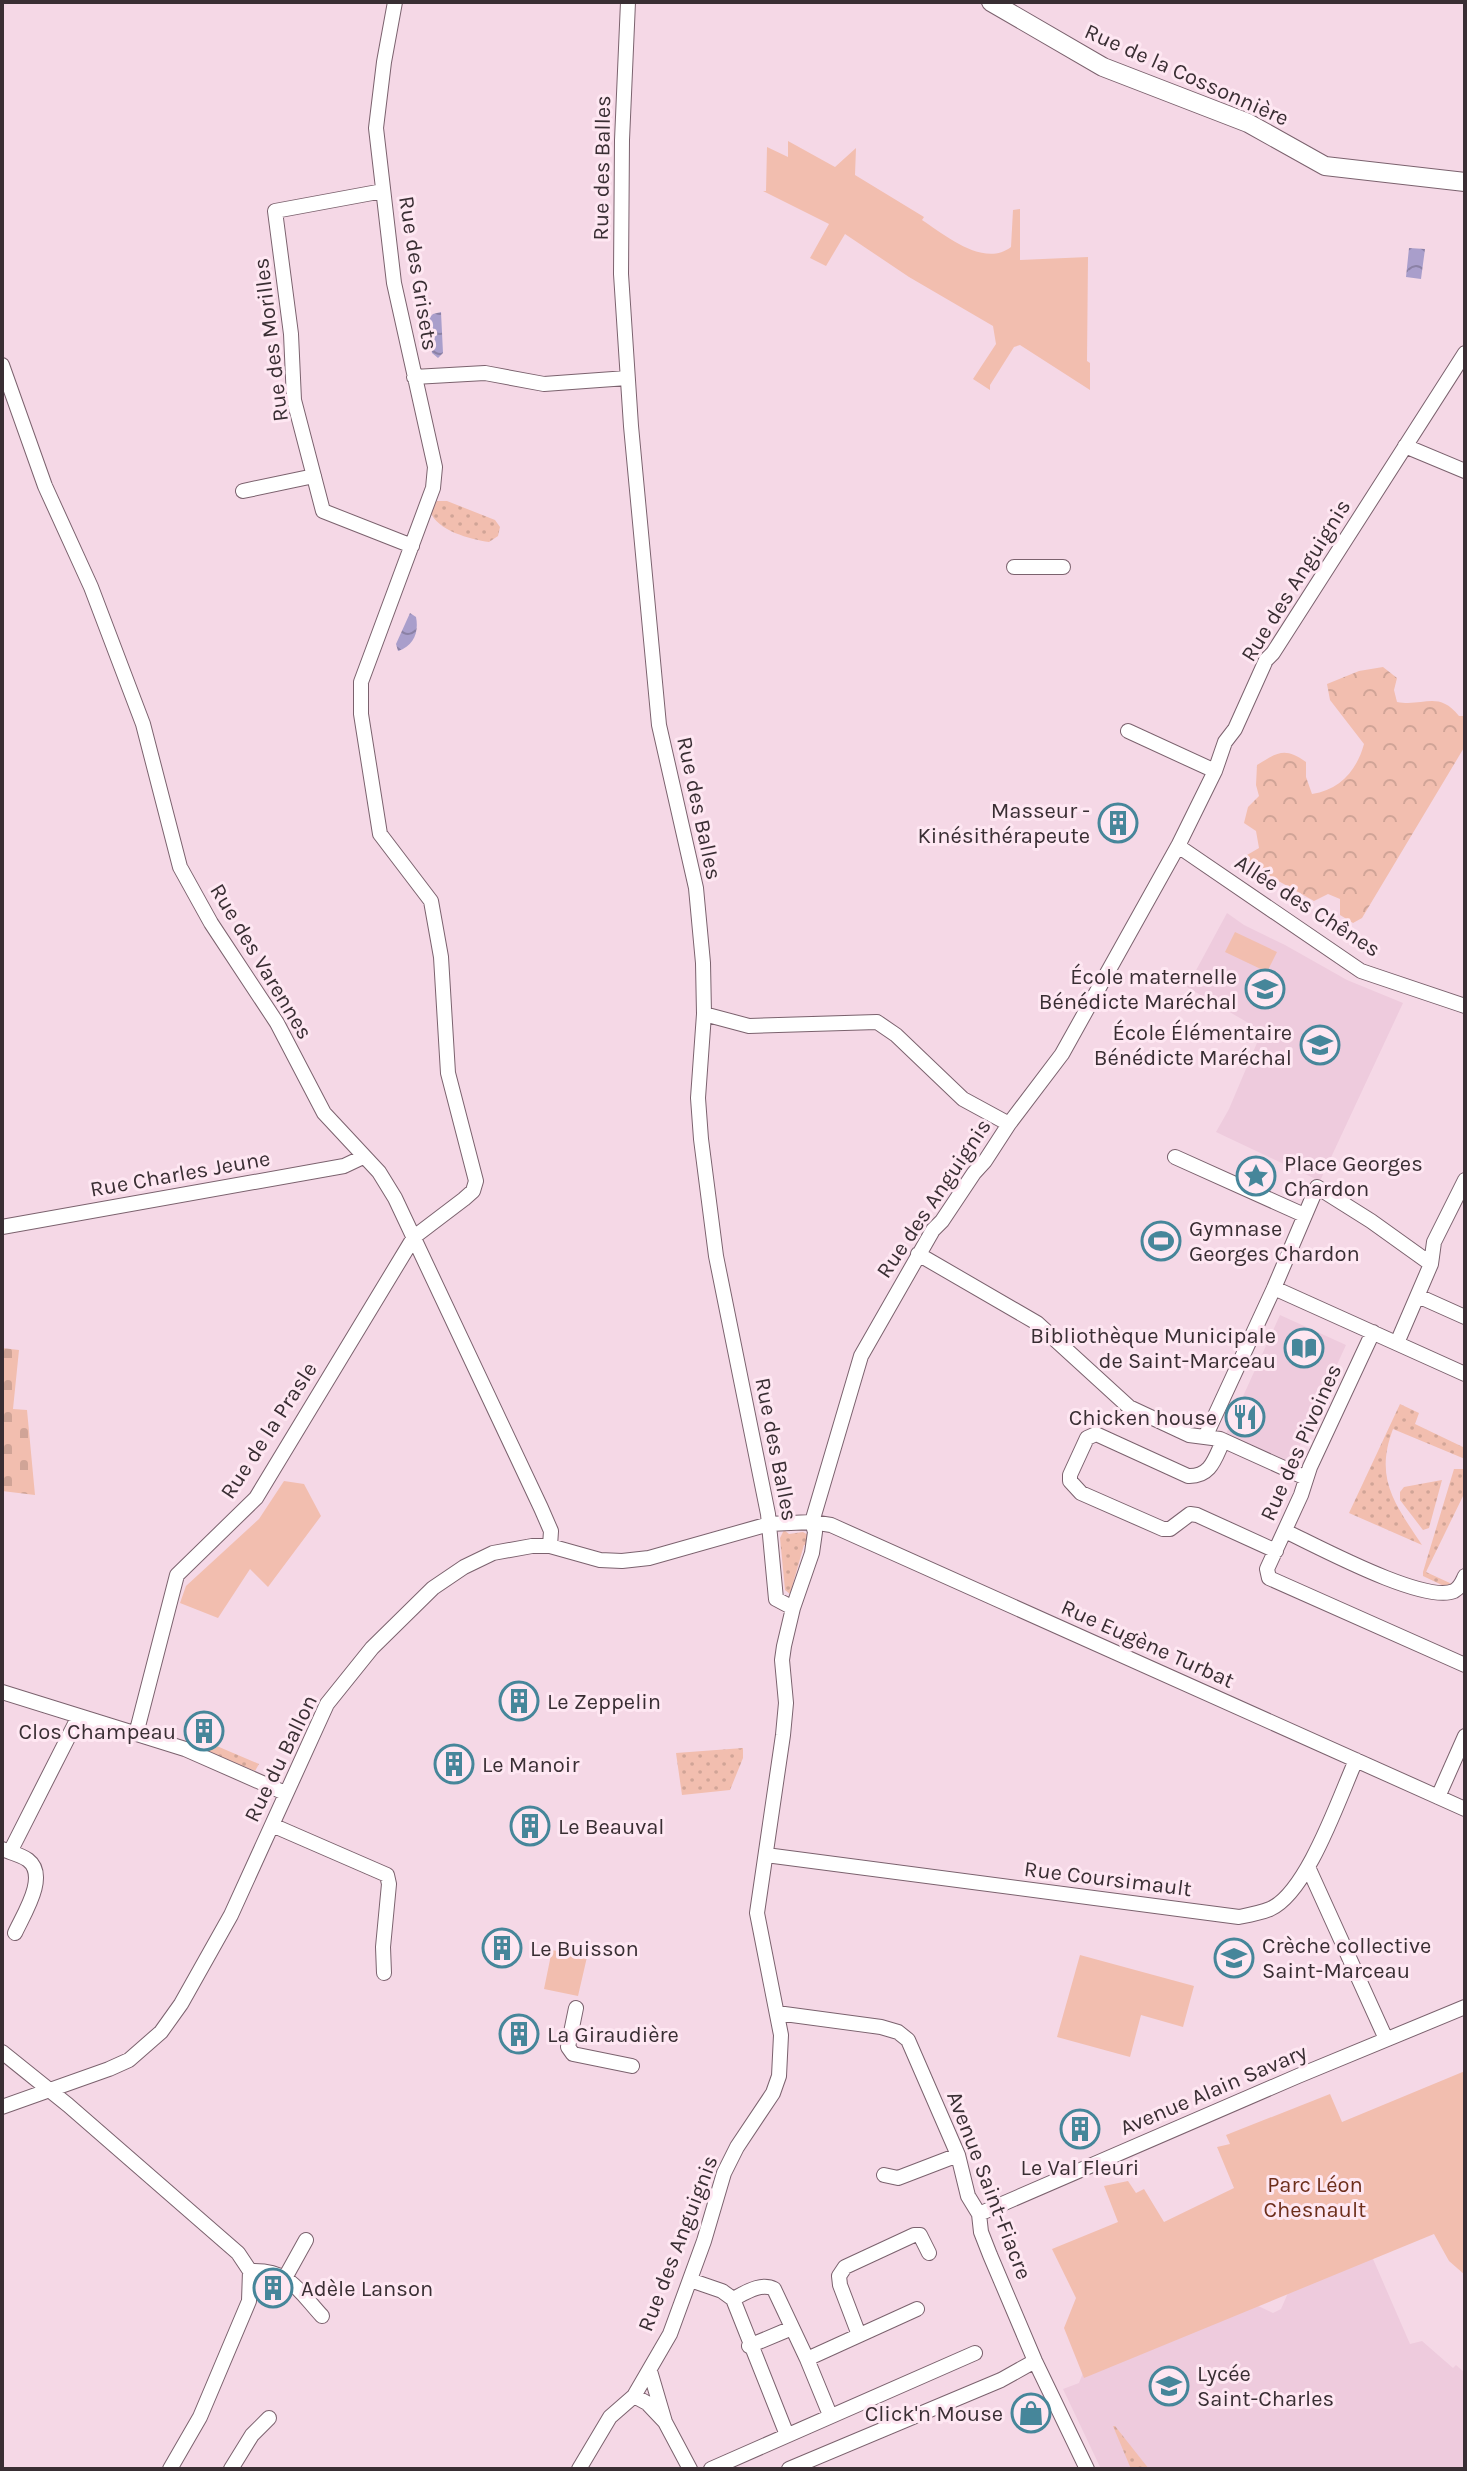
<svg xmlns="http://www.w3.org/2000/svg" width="1467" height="2471" font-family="Karla,sans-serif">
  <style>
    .built { fill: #eecbdd }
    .grass { fill: url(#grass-dots) }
    .forest { fill: url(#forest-crowns) }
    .cemetery { fill: url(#cemetery-stones) }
    .park { fill: #f2beaf }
    .water { fill: url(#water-waves) }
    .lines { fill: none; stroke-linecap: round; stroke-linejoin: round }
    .minor-casing { stroke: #7b626e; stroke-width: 16 }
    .tertiary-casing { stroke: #7b626e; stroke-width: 20 }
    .minor { stroke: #fff; stroke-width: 14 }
    .tertiary { stroke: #fff; stroke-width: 18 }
    .labels { text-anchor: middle; stroke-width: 6; stroke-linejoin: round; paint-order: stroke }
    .street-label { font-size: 22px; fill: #392e33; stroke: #fee7f2 }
    .poi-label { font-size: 22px; fill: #392e33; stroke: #fee7f2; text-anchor: start }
    .park-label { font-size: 22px; fill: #6d2e1b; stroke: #fee7f2 }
  </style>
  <defs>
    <pattern id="grass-dots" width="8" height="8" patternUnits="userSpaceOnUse" patternTransform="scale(2)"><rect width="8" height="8" fill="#f2beaf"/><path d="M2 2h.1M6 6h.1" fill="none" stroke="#d0a497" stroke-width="1.8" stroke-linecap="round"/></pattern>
    <pattern id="forest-crowns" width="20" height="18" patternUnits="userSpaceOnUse" patternTransform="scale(2)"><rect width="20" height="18" fill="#f2beaf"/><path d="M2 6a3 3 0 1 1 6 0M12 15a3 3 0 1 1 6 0" fill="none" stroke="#d0a497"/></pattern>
    <pattern id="cemetery-stones" width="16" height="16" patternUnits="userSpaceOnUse" patternTransform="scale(2)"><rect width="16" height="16" fill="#f2beaf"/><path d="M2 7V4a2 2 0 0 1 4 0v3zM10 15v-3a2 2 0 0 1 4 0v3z" fill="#d0a497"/></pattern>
    <pattern id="water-waves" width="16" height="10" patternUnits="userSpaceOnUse" patternTransform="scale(2)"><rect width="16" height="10" fill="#a99ecb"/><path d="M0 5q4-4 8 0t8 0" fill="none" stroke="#8b81a5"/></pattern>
  </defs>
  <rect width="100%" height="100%" fill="#f5d8e6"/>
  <path class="built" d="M1227,913L1244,925L1285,945L1347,980L1403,1003L1320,1181L1216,1132L1229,1109L1262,1031L1187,987Z
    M1280,1315L1346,1345L1291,1465L1225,1436Z
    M1370,2252L1410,2344L1422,2341L1453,2368L1456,2365L1465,2373V2469H1101L1063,2389L1079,2383L1083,2373L1256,2305L1273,2313L1281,2309L1291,2286Z"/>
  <path class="grass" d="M437,501H447L495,520L500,527L498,536L489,542C470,539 437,531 430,511Z
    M1400,1404L1419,1413L1415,1424L1465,1448V1459L1393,1429C1374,1479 1395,1504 1422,1545L1349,1513Z
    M1454,1469H1465V1492L1426,1572L1452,1584L1446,1587L1423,1576V1572Z
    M1442,1480L1429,1528L1423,1530L1400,1500V1492L1404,1487Z
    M784,1530L789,1534L803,1532L810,1536L808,1545H804L790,1594L785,1590L780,1538Z
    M205,1741L259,1764L255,1771L201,1749Z
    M743,1748V1758L730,1790L682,1795L676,1753Z
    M1115,2426L1149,2469H1131L1113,2426Z"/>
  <path class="forest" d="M1383,667L1397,678L1394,690L1397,702C1424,707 1438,690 1459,716H1465V746L1362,918L1353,923L1340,915V899L1328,894L1314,901L1245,862L1247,855L1259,848L1256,831L1244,823L1248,807L1259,796L1256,785L1257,765C1278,752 1285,747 1306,762V777L1312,794C1340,790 1357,770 1364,744L1330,700L1327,684L1359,671Z"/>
  <path class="cemetery" d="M2,1348L19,1350L13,1409L27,1410L35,1495L2,1491Z"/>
  <path class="park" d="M788,141L835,167L856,148L855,175L924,217L922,220C945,235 984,268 1011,247L1013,210L1020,209V260L1088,257L1087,361L1090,363V390L1020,345L1014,347L990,385V390L973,379L996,344L993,326L909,277L845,234L826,266L810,258L829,224L763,191H766L767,147L788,157Z
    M1235,932L1277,952L1267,972L1225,952Z
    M284,1481L304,1484L321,1516L268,1587L250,1569L218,1618L180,1603L186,1586L259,1519Z
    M552,1950L587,1957L578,1996L544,1989Z
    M1080,1955L1194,1986L1183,2027L1141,2015L1130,2057L1057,2037Z
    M1465,2071V2275L1449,2261L1434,2234L1084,2378L1064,2328L1076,2298L1052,2249L1118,2222L1104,2186L1128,2181L1136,2193L1144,2189L1164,2222L1234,2188L1217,2147L1230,2144L1226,2135L1330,2094L1342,2122Z"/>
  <path class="water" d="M1409,248L1425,249L1421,279L1406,277Z
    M441,312L443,353L438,358L432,353L426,321L433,314Z
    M410,613L416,617C419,632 414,646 398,651L396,644Z"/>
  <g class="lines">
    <g class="minor-casing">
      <path id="minor" d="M628,2L622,140L621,274L631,426L659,725L696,888L703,963L704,1014L698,1098L701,1139L716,1256L768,1514L776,1599L793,1608
        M383,191L275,211L291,334L294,400L323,511L412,546
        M2,365L45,486L91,587L143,724L180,867L211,923L277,1023L324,1113L379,1172L395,1198L541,1508L551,1531L550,1546
        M414,377L485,373L544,384L627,378
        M1405,446L1465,471
        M243,491L314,476
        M1014,567H1063
        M1128,731L1215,771
        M1178,846L1361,971L1465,1006
        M704,1014L749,1026L877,1022L896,1035L963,1099L1009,1124
        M1175,1157L1304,1215
        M2,1227L344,1166L363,1157
        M918,1254L1037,1323L1129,1407L1189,1435L1220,1439L1306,1478
        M1274,1288L1465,1374
        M1418,1296L1465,1317
        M1373,1332L1310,1467L1301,1495L1267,1569L1269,1578L1465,1665
        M1397,1343L1431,1264L1434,1242L1465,1180
        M1206,1435L1274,1288L1317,1187L1371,1221L1431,1264
        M1223,1441C1215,1458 1211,1477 1188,1476L1096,1434L1087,1438L1070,1475V1481L1081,1493L1163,1529H1170L1190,1514L1197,1515L1276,1551
        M1285,1531C1317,1546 1424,1604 1454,1591C1461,1587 1462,1582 1465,1576
        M2,1692L185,1749L285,1793
        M136,1734L177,1575L256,1498L414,1237L464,1199L473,1191L476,1181L448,1073L441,957L431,901L380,834L361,714V682L433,488L435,467L394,283L376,128L384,62L395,2
        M1438,1797L1465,1736
        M272,1825L387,1875L389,1884L383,1947L384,1973
        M2,1849L10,1852L79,1716
        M10,1852C16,1854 24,1857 28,1860C49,1876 23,1915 15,1933
        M766,1855L1239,1917C1249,1915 1260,1913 1270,1909C1307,1893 1339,1798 1356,1760
        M1308,1867L1386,2039
        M576,2008L568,2047L573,2054L632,2066
        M777,2013L881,2027L898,2032L908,2040L958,2155L968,2196L979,2214L981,2232L990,2255L1035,2361L1087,2469
        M2,2052L68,2105L238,2253L250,2271L249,2301L200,2417L170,2469
        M2,2107L109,2069L129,2060L161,2032L181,2004L231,1915L327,1704L372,1648L433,1588L464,1567L493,1553L532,1546H550L600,1560L622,1561L649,1558L769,1524L812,1522L831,1525L1465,1809
        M884,2175L898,2178L958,2155
        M979,2214L1298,2076L1465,2007
        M250,2271C289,2269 298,2290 322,2316
        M286,2276L306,2240
        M690,2280L722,2291L733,2299L787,2435
        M733,2299C745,2293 761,2282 774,2289L807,2359L830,2415
        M859,2335L840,2285L839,2276L845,2267L914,2235H920L929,2253
        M749,2346L792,2328
        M807,2359L917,2309
        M650,2371L665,2422L690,2469
        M634,2396L647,2403L665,2422
        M231,2469L252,2435L269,2418
        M579,2469L610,2417L634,2396L670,2334L704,2241L724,2173L737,2147L773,2093L779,2076L781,2035L757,1913L783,1735L786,1703L782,1660L784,1646L793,1608L812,1553L815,1532L812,1522L861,1356L933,1230L942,1221L974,1173L985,1161L1009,1124L1062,1054L1178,846L1215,771L1225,742L1235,729L1266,660L1273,653L1465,353
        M711,2469L975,2353
        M789,2469L1001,2380L1035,2361"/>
    </g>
    <g class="tertiary-casing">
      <path id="tertiary" d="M991,2L1103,67L1248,123L1325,166L1465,182"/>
    </g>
    <use href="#minor" class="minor"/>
    <use href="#tertiary" class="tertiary"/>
  </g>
  <defs>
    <g id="building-ring" transform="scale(2)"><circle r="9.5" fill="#fee7f2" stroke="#46869a" stroke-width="1.5"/><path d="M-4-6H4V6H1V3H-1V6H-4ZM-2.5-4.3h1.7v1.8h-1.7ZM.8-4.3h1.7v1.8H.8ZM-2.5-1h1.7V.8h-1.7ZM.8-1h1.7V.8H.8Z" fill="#46869a"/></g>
    <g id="school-ring" transform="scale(2)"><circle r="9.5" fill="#fee7f2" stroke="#46869a" stroke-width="1.5"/><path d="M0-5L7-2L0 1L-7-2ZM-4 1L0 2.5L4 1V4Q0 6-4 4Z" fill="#46869a"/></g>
    <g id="sight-ring" transform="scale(2)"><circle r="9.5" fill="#fee7f2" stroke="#46869a" stroke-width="1.5"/><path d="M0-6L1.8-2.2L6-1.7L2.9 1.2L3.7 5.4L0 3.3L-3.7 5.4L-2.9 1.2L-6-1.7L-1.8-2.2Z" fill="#46869a"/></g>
    <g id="stadium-ring" transform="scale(2)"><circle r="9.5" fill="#fee7f2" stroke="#46869a" stroke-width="1.5"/><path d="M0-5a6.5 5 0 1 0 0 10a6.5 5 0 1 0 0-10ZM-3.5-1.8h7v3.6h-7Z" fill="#46869a"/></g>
    <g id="library-ring" transform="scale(2)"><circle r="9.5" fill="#fee7f2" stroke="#46869a" stroke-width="1.5"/><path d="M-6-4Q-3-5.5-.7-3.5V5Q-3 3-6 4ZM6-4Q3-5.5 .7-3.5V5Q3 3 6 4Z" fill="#46869a"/></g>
    <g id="restaurant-ring" transform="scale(2)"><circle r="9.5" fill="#fee7f2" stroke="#46869a" stroke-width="1.5"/><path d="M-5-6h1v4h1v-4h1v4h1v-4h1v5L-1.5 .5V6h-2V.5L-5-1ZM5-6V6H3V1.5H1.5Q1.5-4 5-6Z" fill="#46869a"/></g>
    <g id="shop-ring" transform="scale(2)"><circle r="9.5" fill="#fee7f2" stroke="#46869a" stroke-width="1.5"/><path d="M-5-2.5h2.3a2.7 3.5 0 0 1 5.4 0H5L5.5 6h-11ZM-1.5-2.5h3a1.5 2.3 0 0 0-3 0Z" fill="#46869a"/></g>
  </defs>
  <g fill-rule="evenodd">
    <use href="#building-ring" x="1118" y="823"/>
    <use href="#school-ring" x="1265" y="989"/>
    <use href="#school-ring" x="1320" y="1045"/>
    <use href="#sight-ring" x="1256" y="1176"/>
    <use href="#stadium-ring" x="1161" y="1241"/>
    <use href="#library-ring" x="1304" y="1348"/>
    <use href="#restaurant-ring" x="1245" y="1417"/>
    <use href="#building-ring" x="519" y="1701"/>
    <use href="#building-ring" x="204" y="1731"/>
    <use href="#building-ring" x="454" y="1764"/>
    <use href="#building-ring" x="530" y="1826"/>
    <use href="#building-ring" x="502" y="1948"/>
    <use href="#school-ring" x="1234" y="1958"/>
    <use href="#building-ring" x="519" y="2034"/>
    <use href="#building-ring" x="1080" y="2129"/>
    <use href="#building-ring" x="273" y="2288"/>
    <use href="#school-ring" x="1169" y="2386"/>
    <use href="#shop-ring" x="1031" y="2413"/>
  </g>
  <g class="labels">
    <g class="street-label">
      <text transform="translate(1187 74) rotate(24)" y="8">Rue de la Cossonnière</text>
      <text transform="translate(601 168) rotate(-89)" y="8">Rue des Balles</text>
      <text transform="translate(419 273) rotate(81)" y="8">Rue des Grisets</text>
      <text transform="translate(270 340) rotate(-97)" y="8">Rue des Morilles</text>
      <text transform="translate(1295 580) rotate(-58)" y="8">Rue des Anguignis</text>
      <text transform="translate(700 808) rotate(78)" y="8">Rue des Balles</text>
      <text transform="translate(1308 905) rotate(33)" y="8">Allée des Chênes</text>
      <text transform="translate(262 961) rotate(59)" y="8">Rue des Varennes</text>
      <text transform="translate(180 1173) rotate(-10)" y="8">Rue Charles Jeune</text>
      <text transform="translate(933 1198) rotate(-56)" y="8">Rue des Anguignis</text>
      <text transform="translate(268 1430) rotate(-57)" y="8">Rue de la Prasle</text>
      <text transform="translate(1300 1442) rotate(-66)" y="8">Rue des Pivoines</text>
      <text transform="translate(777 1449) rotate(79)" y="8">Rue des Balles</text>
      <text transform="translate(1148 1643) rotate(24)" y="8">Rue Eugène Turbat</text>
      <text transform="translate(280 1758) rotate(-64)" y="8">Rue du Ballon</text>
      <text transform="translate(1108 1878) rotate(7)" y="8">Rue Coursimault</text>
      <text transform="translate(1213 2089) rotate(-23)" y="8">Avenue Alain Savary</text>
      <text transform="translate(990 2185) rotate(69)" y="8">Avenue Saint-Fiacre</text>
      <text transform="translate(677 2243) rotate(-69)" y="8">Rue des Anguignis</text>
    </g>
    <g class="poi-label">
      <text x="1090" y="818" text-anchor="end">Masseur -<tspan x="1090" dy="25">Kinésithérapeute</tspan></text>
      <text x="1237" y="984" text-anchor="end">École maternelle<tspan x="1237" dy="25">Bénédicte Maréchal</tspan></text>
      <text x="1292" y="1040" text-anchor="end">École Élémentaire<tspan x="1292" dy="25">Bénédicte Maréchal</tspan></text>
      <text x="1284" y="1171">Place Georges<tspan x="1284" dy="25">Chardon</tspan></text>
      <text x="1189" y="1236">Gymnase<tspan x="1189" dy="25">Georges Chardon</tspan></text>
      <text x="1276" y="1343" text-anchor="end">Bibliothèque Municipale<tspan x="1276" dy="25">de Saint-Marceau</tspan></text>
      <text x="1217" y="1425" text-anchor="end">Chicken house</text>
      <text x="547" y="1709">Le Zeppelin</text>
      <text x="176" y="1739" text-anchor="end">Clos Champeau</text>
      <text x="482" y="1772">Le Manoir</text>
      <text x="558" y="1834">Le Beauval</text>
      <text x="1262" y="1953">Crèche collective<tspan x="1262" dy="25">Saint-Marceau</tspan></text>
      <text x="530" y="1956">Le Buisson</text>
      <text x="547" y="2042">La Giraudière</text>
      <text x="1080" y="2175" text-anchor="middle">Le Val Fleuri</text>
      <text x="301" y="2296">Adèle Lanson</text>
      <text x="1197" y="2381">Lycée<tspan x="1197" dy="25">Saint-Charles</tspan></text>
      <text x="1003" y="2421" text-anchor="end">Click'n Mouse</text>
    </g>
    <g class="park-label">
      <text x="1315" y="2192">Parc Léon<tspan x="1315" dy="25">Chesnault</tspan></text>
    </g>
  </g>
  <rect width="1467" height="2471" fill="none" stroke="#392e33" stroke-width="8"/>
</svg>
